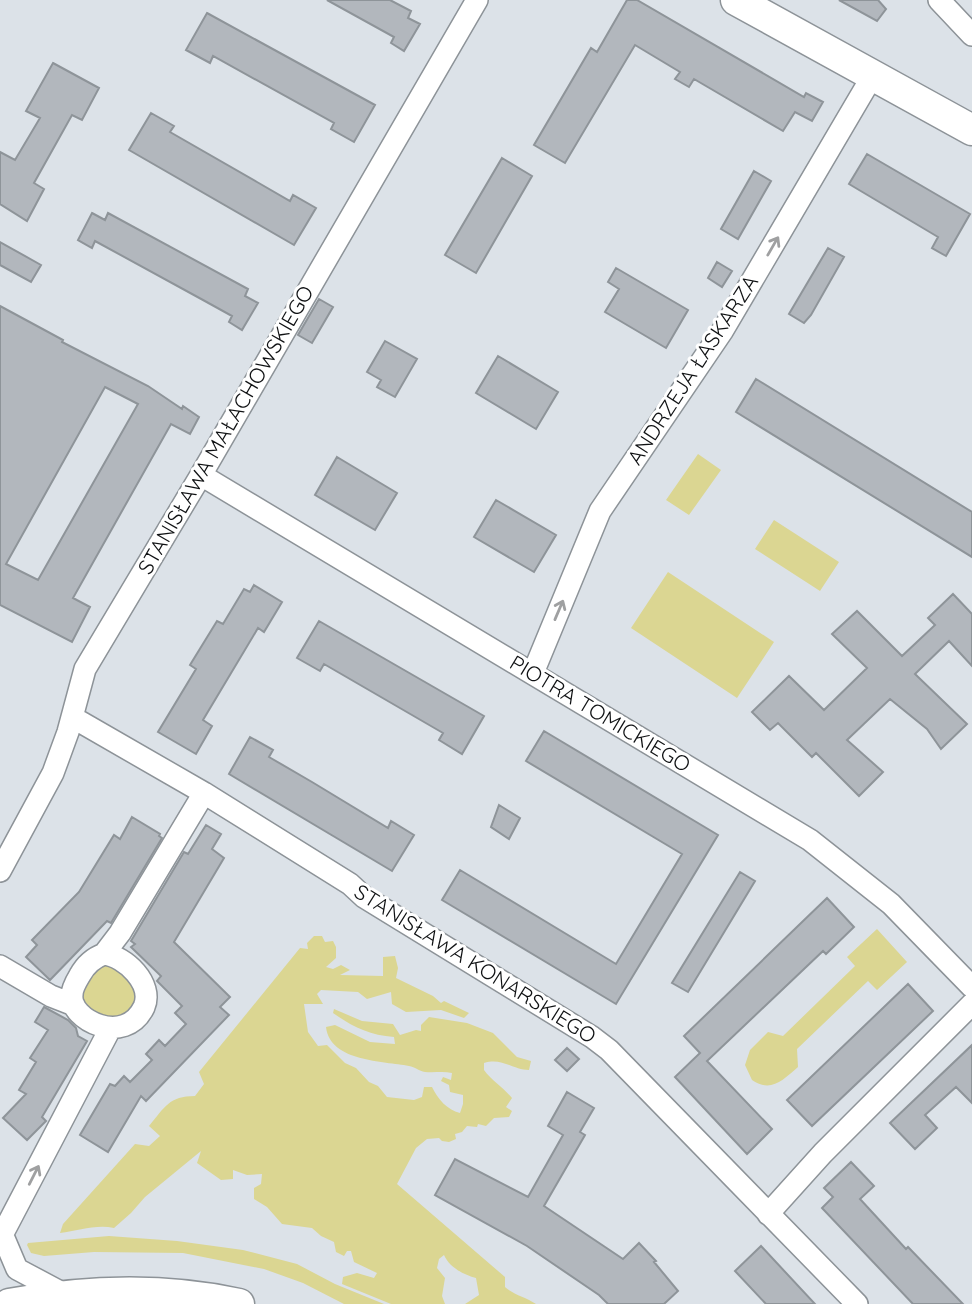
<svg xmlns="http://www.w3.org/2000/svg" width="972" height="1304" font-family="Quicksand,sans-serif">
  <style>
    .green { fill: #dbd692 }
    .building { fill: #b2b7bd; stroke: #8e9499; stroke-width: 2; fill-rule: evenodd }
    .lines { fill: none; stroke-linecap: round; stroke-linejoin: round }
    .street-casing { stroke: #8d9398; stroke-width: 24 }
    .secondary-casing { stroke: #8d9398; stroke-width: 33 }
    .street { stroke: #fff; stroke-width: 21 }
    .secondary { stroke: #fff; stroke-width: 30 }
    .oneway { stroke: #9fa0a1 }
    .labels { text-anchor: middle; stroke-width: 6; stroke-linejoin: round; paint-order: stroke }
    .street-label { font-size: 21px; fill: #0f1113; stroke: #fff }
  </style>
  <rect width="100%" height="100%" fill="#dce2e8"/>
  <path class="green" d="M698,454L721,470L689,515L666,500Z
    M774,520L839,562L820,591L755,549Z
    M668,572L774,642L737,698L631,628Z
    M877,929L907,962L877,990L868,981L797,1049L798,1067C783,1080 771,1093 752,1080L745,1065L750,1050L768,1032L783,1036L855,966L847,957Z
    M314,936H322L325,942L333,941L336,947V958L326,967L333,969L341,965L350,970L340,975L383,976V957L395,956L398,968L396,978L433,996L441,1003L444,1001L469,1013L464,1018L441,1010L406,1012L392,1004L391,992L367,999L358,992L321,990L317,994L323,1004H304L308,1032L318,1046L327,1045L345,1063L356,1068L369,1082L378,1086L387,1097L414,1100L422,1097L424,1087H432C438,1099 447,1110 460,1113L463,1104V1095L450,1092L449,1085L441,1081L443,1077L451,1080L452,1073C443,1071 434,1073 425,1072C419,1071 415,1067 409,1066C384,1061 330,1062 326,1027L335,1025L370,1042L395,1044L394,1037C369,1035 353,1027 333,1013L334,1009L362,1021L393,1024L400,1035L416,1030L421,1031V1025L429,1017L467,1023L493,1033L517,1057L531,1061L529,1070C513,1070 502,1057 484,1063V1070C492,1081 504,1088 512,1098L506,1107L512,1111L509,1117L494,1118L486,1126L478,1124L477,1127L467,1126L462,1132L455,1134L456,1139L449,1142L442,1141L439,1138L427,1139L416,1148L397,1184L505,1277V1287C514,1295 526,1297 536,1304H465L479,1295L476,1278C464,1275 449,1267 444,1255L439,1259L437,1268L445,1278L442,1296L445,1304H391L342,1284L343,1277L357,1273L374,1278L377,1273L354,1262L351,1251H347L344,1256L336,1252L334,1242L321,1236L312,1228L282,1224L267,1207L254,1199V1188L261,1184L262,1174L247,1175L233,1170V1179L221,1180L197,1163L201,1151L145,1197L131,1213L114,1228C96,1224 78,1231 60,1233L63,1224L135,1144L149,1146L160,1136L149,1126C165,1107 169,1096 195,1096L204,1084L199,1072L300,948L308,949L307,943Z
    M104,963L117,966L137,988L136,1009L109,1021L84,1009L79,997L94,968Z
    M109,1236L177,1241L243,1250L297,1264L335,1284L384,1304H344L303,1283L264,1269L183,1253L94,1252L44,1256L31,1253L27,1245L28,1243Z"/>
  <path class="building" d="M327,0H390L411,11L408,18L420,24L404,51L391,43L394,37Z
    M627,0H637L804,97L806,93L823,102L812,121L795,112L783,131L694,79L689,87L675,79L680,72L635,45L565,163L534,145L591,48L597,52Z
    M839,0H878L886,9L877,21Z
    M207,13L375,105L354,142L331,129L334,123L213,56L210,63L186,50Z
    M53,63L99,88L82,120L72,115L34,183L44,189L27,221L0,204V152L15,160L40,118L26,111Z
    M151,113L174,126L170,132L257,182L290,201L293,195L316,208L294,245L129,150Z
    M867,154L970,214L946,256L932,248L938,237L849,184Z
    M502,158L532,176L476,273L445,255Z
    M754,171L771,181L738,239L721,229Z
    M92,213L105,220L108,213L248,289L245,296L258,303L242,330L229,322L232,316L203,300L95,241L92,248L78,240Z
    M0,242L41,265L31,282L0,265Z
    M828,248L844,257L811,315L804,323L789,314Z
    M717,262L732,271L722,287L708,278Z
    M616,268L688,310L666,348L605,312L619,289L608,282Z
    M319,299L333,307L312,343L298,335Z
    M0,306L63,340L62,342L148,386L182,409L183,406L199,417L190,434L171,424L73,598L90,607L72,642L0,605ZM105,387L138,404L38,580L6,564Z
    M385,341L417,359L395,397L377,387L381,380L367,372Z
    M498,356L558,392L536,429L476,393Z
    M756,379L972,512V557L736,412Z
    M337,457L397,493L375,530L315,495Z
    M496,500L556,535L534,572L474,537Z
    M254,585L282,602L264,632L258,628L203,720L212,726L196,754L158,732L196,669L190,665L217,621L223,624L244,589L250,592Z
    M953,594L972,614V666L949,641L915,674L967,724L941,749L927,729L890,699L847,740L883,772L859,796L816,753L812,757L778,723L770,730L752,712L789,676L824,710L867,668L832,634L857,611L902,656L935,625L928,618Z
    M319,621L484,716L462,754L439,740L443,733L324,664L320,671L297,658Z
    M544,731L718,835L616,1004L442,900L460,870L616,964L682,854L526,761Z
    M250,737L273,750L269,757L312,782L388,828L391,821L414,835L392,871L229,774Z
    M499,805L520,818L509,839L491,827Z
    M132,817L160,834L159,836L162,838L111,923L107,921L50,980L26,957L37,945L32,940L79,892L114,835L120,839Z
    M206,825L221,834L212,849L224,858L174,942L230,997L220,1007L229,1015L146,1101L141,1096L108,1152L80,1135L110,1084L115,1086L124,1076L130,1082L152,1060L146,1054L159,1040L165,1046L186,1024L175,1013L182,1006L157,981L161,976L131,947L135,944L131,941L184,852L188,854Z
    M740,872L755,881L688,992L672,983Z
    M827,898L854,927L826,954L823,951L707,1061L772,1129L747,1154L675,1077L700,1053L684,1036Z
    M908,984L933,1011L812,1126L787,1100Z
    M44,1007L68,1020L76,1028L78,1036L87,1041L42,1117L46,1121L27,1140L3,1118L26,1094L19,1090L36,1062L30,1058L48,1030L35,1022Z
    M972,1045V1103L956,1087L925,1115L937,1128L915,1149L890,1123Z
    M567,1048L579,1059L567,1071L555,1060Z
    M567,1092L594,1108L580,1132L585,1135L544,1206L623,1259L639,1243L656,1261L654,1262L678,1291L664,1304H608L599,1295L527,1246L435,1195L455,1159L528,1197L563,1135L548,1126Z
    M851,1162L874,1186L860,1199L906,1249L908,1247L963,1304H913L822,1208L833,1197L824,1188Z
    M761,1246L815,1304H766L735,1271Z"/>
  <g class="lines">
    <g class="street-casing">
      <path id="street" d="M939,0L972,35
        M201,475L810,840L891,904L972,987
        M533,673L600,511L723,330L873,75
        M72,717L204,793L350,884L364,897L592,1037L609,1050L857,1304
        M0,871L53,773L68,732L85,669L201,475L477,0
        M104,954C125,956 154,984 144,1007C125,1047 69,1020 72,995C72,988 77,980 80,975C86,964 93,958 104,954Z
        M104,954L120,933L204,793
        M0,966L51,996L74,1005
        M768,1214L823,1153L972,1004
        M0,1229L17,1269L64,1294
        M2,1235L110,1029"/>
    </g>
    <g class="secondary-casing">
      <path id="secondary" d="M736,0L972,130
        M9,1304C86,1290 162,1287 239,1304"/>
    </g>
    <use href="#street" class="street"/>
    <use href="#secondary" class="secondary"/>
  </g>
  <defs><path id="oneway-shaft" d="M-6 0H5M1.5-3L5.5 0L1.5 3" fill="none" stroke-width="1.6" stroke-linecap="round" stroke-linejoin="round" transform="scale(1.75)"/></defs>
  <g class="oneway">
    <use href="#oneway-shaft" transform="translate(773 246) rotate(-60)"/>
    <use href="#oneway-shaft" transform="translate(559 610) rotate(-67)"/>
    <use href="#oneway-shaft" transform="translate(34 1175) rotate(-63)"/>
  </g>
  <g class="labels">
    <g class="street-label">
      <text transform="translate(693 370) rotate(-57)" y="7">ANDRZEJA ŁASKARZA</text>
      <text transform="translate(226 430) rotate(-60)" y="7">STANISŁAWA MAŁACHOWSKIEGO</text>
      <text transform="translate(600 714) rotate(31)" y="7">PIOTRA TOMICKIEGO</text>
      <text transform="translate(475 964) rotate(32)" y="7">STANISŁAWA KONARSKIEGO</text>
    </g>
  </g>
</svg>
